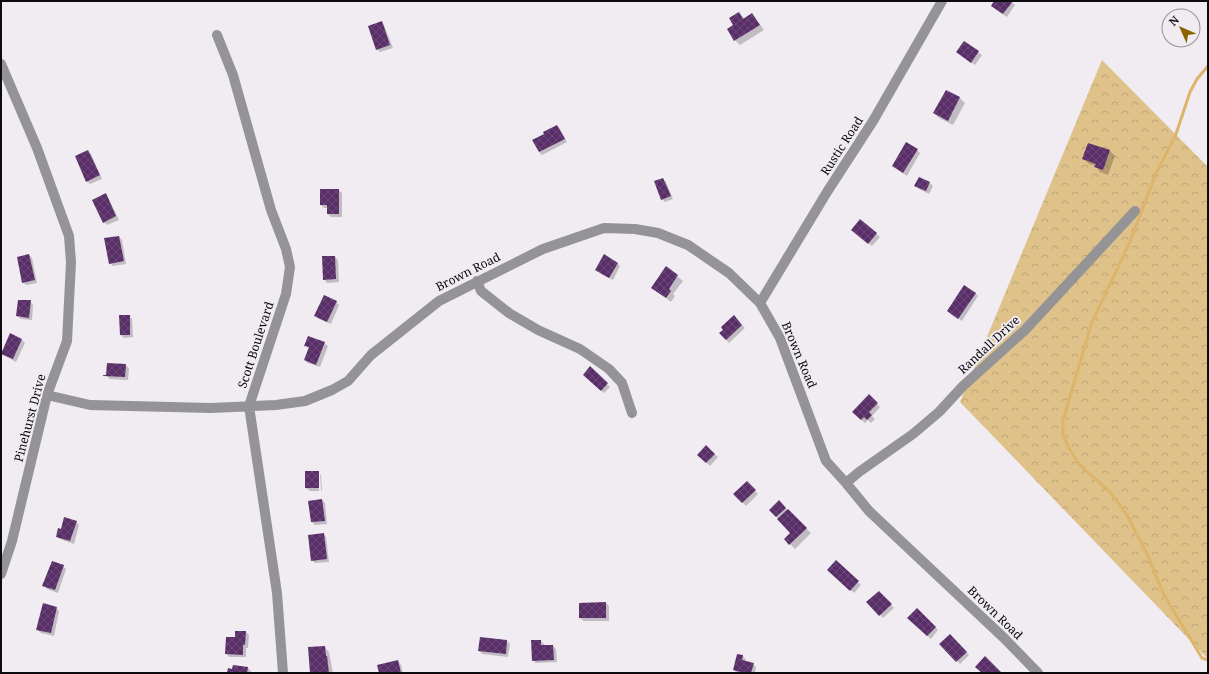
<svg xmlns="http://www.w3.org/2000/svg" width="1209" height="674" font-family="'Noto Serif',serif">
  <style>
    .forest { fill: url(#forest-crowns) }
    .shadow { fill: #0003 }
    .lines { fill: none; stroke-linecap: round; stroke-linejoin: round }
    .stream { stroke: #ddb56a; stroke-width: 3 }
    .building { fill: url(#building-cross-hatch) }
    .minor { stroke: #949395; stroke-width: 10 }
    .labels { text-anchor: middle; stroke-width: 4; stroke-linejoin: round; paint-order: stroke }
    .street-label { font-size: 12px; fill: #0c0b0d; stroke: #f0ecf2 }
  </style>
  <defs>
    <pattern id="forest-crowns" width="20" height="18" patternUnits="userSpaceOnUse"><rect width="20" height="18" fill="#dfc18a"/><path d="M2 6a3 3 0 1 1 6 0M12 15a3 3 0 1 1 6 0" fill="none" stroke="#bea476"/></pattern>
    <pattern id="building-cross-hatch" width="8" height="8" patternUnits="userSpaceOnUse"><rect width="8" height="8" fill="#5a2f69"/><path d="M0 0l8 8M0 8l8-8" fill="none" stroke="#6c4a78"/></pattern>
  </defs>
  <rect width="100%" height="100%" fill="#f0ecf2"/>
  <path class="forest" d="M1102,60L1208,167V659L960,402Z"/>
  <path class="shadow" d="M995,1H1010L1015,5L1007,17L995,9Z
    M739,13L745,19L752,14L764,30L740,45L735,40V25Z
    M381,22L384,25L393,48L380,52L377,49Z
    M964,42L982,55L975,65L957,52Z
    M946,91L960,98L965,103L953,125L939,118L934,113Z
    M557,126L560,129L567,142L542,155L539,152Z
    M1089,144L1110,151L1115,156L1108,175L1100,172L1096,166L1089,164L1084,159Z
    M917,150L920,153L907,176L893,166Z
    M88,151L91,154L102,179L90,184L87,181Z
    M663,179L666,182L673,199L665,202L662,199Z
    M930,183L933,186L929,194L919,189L916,186Z
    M338,190L342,193V217H331L328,214V208H324L321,205Z
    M105,195L108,198L119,220L107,225L104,222Z
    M860,220L880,237L872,246L856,233Z
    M119,237L122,240L126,264L113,266L110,263Z
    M29,255L32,258L37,283L26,285L23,282Z
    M335,257L338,260L339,282L327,283L324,279Z
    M617,263L620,266L613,280L599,273Z
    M666,267L683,281L673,294L675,296L671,302L652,287Z
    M975,293L978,296L962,321L951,314Z
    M30,301L33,305L32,320L21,319L17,316Z
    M336,302L339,305L331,324L319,319L316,316Z
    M129,316L132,319L133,337L124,338L121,335Z
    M734,317L745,328L729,343L720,333Z
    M10,335L22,340L25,343L16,362L5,356L2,353Z
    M324,343L328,346L320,367L308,363L305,360L309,349L306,345Z
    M125,365L129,368L128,380L110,379L107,376Z
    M590,368L610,387L604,393L584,375Z
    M869,396L880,407L872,416L875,419L871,423L868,420L865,423L853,412Z
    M706,447L718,457L710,466L699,455Z
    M306,472H318L321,475L322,491H321L320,474H318L319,491H310L306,488Z
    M747,482L758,494L746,506L735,494Z
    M322,500L325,503L327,524L315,525L312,522L309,502Z
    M779,502L811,533L795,549L785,539L792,533L770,510Z
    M76,522L79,525L74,544L60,539L57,536L61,530Z
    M323,534L326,537L329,562L315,563L312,560Z
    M836,562L861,585L854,593L829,570Z
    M63,566L66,569L58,593L47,589L44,586Z
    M879,592L894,608L883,618L868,602Z
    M606,603L609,606V621H584L580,618V604Z
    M56,608L59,611L54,636L41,633L38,630Z
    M917,610L938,630L931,639L909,618Z
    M246,632L249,635L248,648H246V657H229L226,653L235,638Z
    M950,636L969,655L960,664L941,644Z
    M507,641L510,644L508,657L482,654L479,650Z
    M541,641L544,644V646H553L556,649L557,662L536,663L533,660Z
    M324,647L329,652L333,673H311Z
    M738,655L743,656L746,660V662L753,664L756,667L755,673H737L734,670Z
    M398,661L401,665L403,673H380Z
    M234,666L248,668L251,671V673H228L233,670Z"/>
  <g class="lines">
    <path class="stream" d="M1208,66L1197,79L1190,92L1176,134L1163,160L1156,173L1130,242L1092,322L1063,420V435L1069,448L1077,461L1087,472L1109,491L1127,515L1147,554L1164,595L1202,658L1208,660"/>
  </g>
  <path class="building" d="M994,1H1013L1003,14L991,6Z
    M739,12L743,19L752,13L760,25L734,41L727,29L733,25L729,18Z
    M382,21L390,45L376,50L368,26Z
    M964,41L979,51L971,63L956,52Z
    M946,90L960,97L948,121L933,113Z
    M557,125L565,139L539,152L532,140L544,134L543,132Z
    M906,142L918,149L903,173L892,166Z
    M1088,143L1110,150L1103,170L1094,167L1096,164L1082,159Z
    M88,150L100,175L86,182L75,156Z
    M919,177L930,182L926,191L914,186Z
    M663,178L671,196L661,200L654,181Z
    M320,189H339V214H327V205H320Z
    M106,193L116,216L103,223L92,200Z
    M860,219L877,233L868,244L851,230Z
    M119,236L124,261L109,264L104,238Z
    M29,254L35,280L22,283L17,257Z
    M604,254L618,263L609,278L595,270Z
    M322,256H335L336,279L323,280Z
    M666,266L678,275L669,289L671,291L666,298L651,288Z
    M964,285L976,293L958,319L947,311Z
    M324,295L337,301L327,322L314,316Z
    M18,300H31L29,318L16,316Z
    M119,315H130V335H120Z
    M734,315L742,325L726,340L719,333L723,330L721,327Z
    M10,333L22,339L13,359L1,354Z
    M308,336L325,342L316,365L304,360L309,347L304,346Z
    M107,363L126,364L125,377L103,376V375H106Z
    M590,366L608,383L601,391L583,375Z
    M869,394L878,403L869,412L872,415L867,420L864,417L861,420L852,412Z
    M706,445L715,454L706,463L697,455Z
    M305,471H319V488H305Z
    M747,481L756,490L742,503L733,494Z
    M322,499L325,521L311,522L308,501Z
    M779,500L786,508L776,517L769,510Z
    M788,509L807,528L789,545L784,539L790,533L777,519Z
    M64,517L77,521L70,541L56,537L58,528L61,529Z
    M324,533L327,559L311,561L308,535Z
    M836,560L859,581L850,591L827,570Z
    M52,561L64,565L55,590L42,586Z
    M879,591L892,604L879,616L866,602Z
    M606,602V618H579V603Z
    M43,603L57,607L51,633L36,630Z
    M917,608L936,627L927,636L907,618Z
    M235,631H246L245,645H243V655L225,654L226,637H235Z
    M950,634L967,652L956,662L939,644Z
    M480,637L507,640L506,654L478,651Z
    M531,640H541V645H553L554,660L532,661Z
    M325,646L326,656H327L329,673H310L308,647Z
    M737,654L743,655L742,660L754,663L751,673H745L733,670Z
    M985,656L1001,672V673H982L975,667Z
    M398,660L401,673H379L377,665Z
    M233,665L248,667L247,673H227L228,668L232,669Z"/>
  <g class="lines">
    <path class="minor" d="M217,35L233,75L271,210L286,249L290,267L286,294L249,406L277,593L283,673
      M1,64L37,148L69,236L71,262L67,341L47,395L12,541L1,574
      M477,281L481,291L509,313L538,330L580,349L609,369L622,383L632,413
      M760,303L827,192L873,121L942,1
      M47,395L90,405L211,408L276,405L305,401L332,390L348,381L371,355L439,301L543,249L604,228L635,229L658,233L688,245L729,273L760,303L780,338L826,461L846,483L869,511L1004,638L1038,673
      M846,483L859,472L913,434L939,412L963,386L1025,330L1135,211"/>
  </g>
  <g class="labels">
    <g class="street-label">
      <text transform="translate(842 146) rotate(-57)" y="4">Rustic Road</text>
      <text transform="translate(468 272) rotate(-27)" y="4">Brown Road</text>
      <text transform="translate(256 345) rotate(-72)" y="4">Scott Boulevard</text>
      <text transform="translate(989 345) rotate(-43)" y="4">Randall Drive</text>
      <text transform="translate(799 355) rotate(67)" y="4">Brown Road</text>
      <text transform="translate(30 418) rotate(-75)" y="4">Pinehurst Drive</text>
      <text transform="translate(995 613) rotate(44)" y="4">Brown Road</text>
    </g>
  </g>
  <rect width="1209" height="674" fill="none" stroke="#0c0b0d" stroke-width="4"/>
  <g transform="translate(1181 28) rotate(315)"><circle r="19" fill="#f0ecf2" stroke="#959296"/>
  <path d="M0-3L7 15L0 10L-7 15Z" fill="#896401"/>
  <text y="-6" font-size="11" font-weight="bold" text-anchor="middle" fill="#0c0b0d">N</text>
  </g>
</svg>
